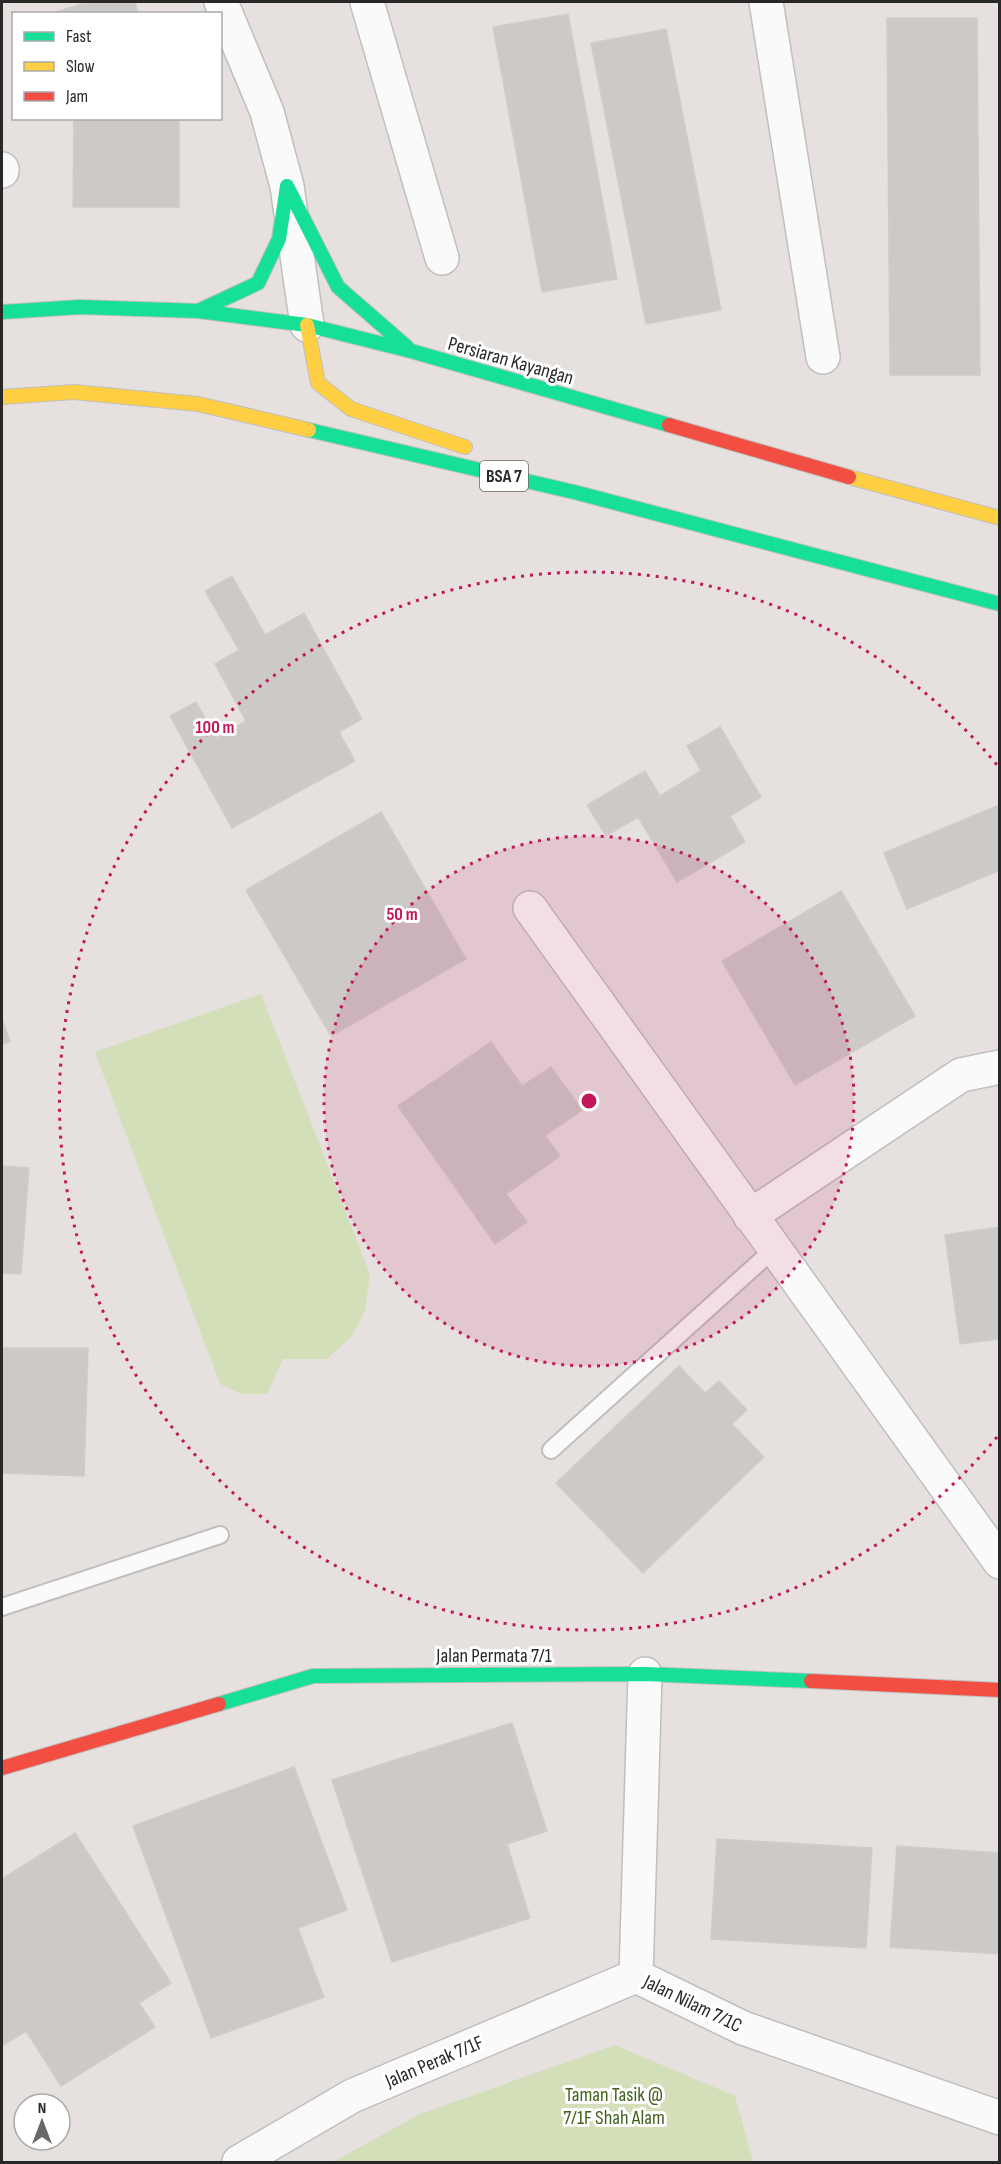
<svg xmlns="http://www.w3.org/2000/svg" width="1001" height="2164" font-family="'Sofia Sans Condensed',sans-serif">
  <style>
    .green { fill: #d3dfb9 }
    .building { fill: #cdc9c7; stroke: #d1ccca; stroke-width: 1.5 }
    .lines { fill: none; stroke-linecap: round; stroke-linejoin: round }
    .lane-casing { stroke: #c0bfbf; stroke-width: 20 }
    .street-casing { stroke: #c0bfbf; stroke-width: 36 }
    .fast-casing { stroke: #c0bfbf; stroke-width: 16 }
    .slow-casing { stroke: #c0bfbf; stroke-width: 16 }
    .jam-casing { stroke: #c0bfbf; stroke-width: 16 }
    .lane { stroke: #fbfafa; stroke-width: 16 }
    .street { stroke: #fbfafa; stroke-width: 33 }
    .fast { stroke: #16e098; stroke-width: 14 }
    .slow { stroke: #ffcf43; stroke-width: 14 }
    .jam { stroke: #f24e42; stroke-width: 14 }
    .ring { fill: none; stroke: #c2185b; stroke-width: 3; stroke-dasharray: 3 6 }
    .labels { text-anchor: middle; stroke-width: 6; stroke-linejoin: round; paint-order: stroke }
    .shield { fill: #fff; stroke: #686868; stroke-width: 1.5 }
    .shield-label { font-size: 18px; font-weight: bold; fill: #282828 }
    .street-label { font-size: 20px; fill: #282828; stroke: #fff }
    .park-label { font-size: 20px; fill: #3e611d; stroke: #fff }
    .centre { fill: #c2185b; stroke: #fff; stroke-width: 3 }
    .ring-label { font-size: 18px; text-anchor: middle; font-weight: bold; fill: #c2185b; stroke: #fff; stroke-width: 6; stroke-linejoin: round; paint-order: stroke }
  </style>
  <rect width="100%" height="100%" fill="#e6e0de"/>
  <path class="green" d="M261,994L370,1274L365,1311L352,1336L327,1359H283L267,1394H241L220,1384L95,1052Z
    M615,2045L735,2096L753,2162H333L420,2114Z"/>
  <path class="building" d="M88,2H135L138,14H49Z
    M568,14L617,279L542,292L493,27Z
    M887,18H977L980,375H890Z
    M666,29L721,310L646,324L591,43Z
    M74,118H179V207H73Z
    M232,576L265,635L304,613L362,719L339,732L355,761L232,828L170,716L196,702L216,738L246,721L215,664L239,650L205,591Z
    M720,727L761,797L730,816L745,842L677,882L638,817L606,836L587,805L645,771L660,796L701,771L687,746Z
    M999,805L1000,870L907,909L884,853Z
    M381,812L466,959L331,1036L246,890Z
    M841,891L915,1016L795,1085L722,961Z
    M2,1018L10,1042L2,1044Z
    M491,1042L522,1086L551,1067L582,1110L545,1136L560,1156L506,1194L527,1222L495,1244L398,1106Z
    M2,1166L29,1168L21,1274L2,1273Z
    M1000,1227V1339L960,1344L945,1235Z
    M2,1348H88L84,1476L2,1473Z
    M679,1366L705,1393L719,1381L747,1410L732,1424L764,1457L643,1573L556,1483Z
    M512,1723L547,1831L507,1844L530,1918L392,1962L332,1780Z
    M294,1767L347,1910L298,1928L324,1997L211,2038L133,1826Z
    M75,1833L171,1983L139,2003L155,2027L61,2086L26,2031L2,2046V1879Z
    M717,1839L872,1848L866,1948L711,1939Z
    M897,1846L1000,1853V1954L890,1947Z"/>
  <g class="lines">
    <g class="lane-casing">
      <path id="lane" d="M551,1450L774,1249
        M2,1607L220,1535"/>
    </g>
    <g class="street-casing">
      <path id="street" d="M221,2L267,112L287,186L307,325
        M367,2L442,258
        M766,2L823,357
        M2,169V171
        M530,908L1000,1562
        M750,1216L961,1075L1000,1067
        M645,1674L636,1976L743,2028L1000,2118
        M239,2162L352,2096L636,1976"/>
    </g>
    <g class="fast-casing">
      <path id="fast" d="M287,186L338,287L407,347
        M198,311L258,283L279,239L287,186
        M2,312L80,307L198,311L307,325L411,351L669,425
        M309,430L578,493L1000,604
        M219,1704L313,1676L645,1674L811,1681"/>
    </g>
    <g class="slow-casing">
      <path id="slow" d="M307,325L318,383L351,409L465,447
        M2,397L74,392L198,404L309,430
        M849,477L1000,518"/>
    </g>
    <g class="jam-casing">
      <path id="jam" d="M669,425L849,477
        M811,1681L1000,1690
        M2,1768L219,1704"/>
    </g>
    <use href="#lane" class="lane"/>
    <use href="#street" class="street"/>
    <use href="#fast" class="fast"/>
    <use href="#slow" class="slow"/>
    <use href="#jam" class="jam"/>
  </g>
  <circle cx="589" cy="1101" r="265" fill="#c2185b" fill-opacity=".12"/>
  <g class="ring">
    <circle cx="589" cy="1101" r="265"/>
    <path d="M997 1437A529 529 0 1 1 997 765"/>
  </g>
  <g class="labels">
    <rect class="shield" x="480" y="461" width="48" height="30" rx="4.5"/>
    <g class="shield-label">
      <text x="504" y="482">BSA 7</text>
    </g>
    <g class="street-label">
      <text transform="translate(511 360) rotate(16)" y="7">Persiaran Kayangan</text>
      <text x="494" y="1662">Jalan Permata 7/1</text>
      <text transform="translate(693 2003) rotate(26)" y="7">Jalan Nilam 7/1C</text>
      <text transform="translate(434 2061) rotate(-23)" y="7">Jalan Perak 7/1F</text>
    </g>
    <g class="park-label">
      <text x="614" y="2101">Taman Tasik @<tspan x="614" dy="23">7/1F Shah Alam</tspan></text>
    </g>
  </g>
  <circle cx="589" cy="1101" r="9" class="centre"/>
  <g class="ring-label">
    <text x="215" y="733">100 m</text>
    <text x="402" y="920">50 m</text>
  </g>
  <rect width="1001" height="2164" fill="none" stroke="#282828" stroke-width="6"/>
  <rect x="12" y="12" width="210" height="108" fill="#ffffff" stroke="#a9a9a9" stroke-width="1.5"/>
  <rect x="24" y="32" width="30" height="9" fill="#16e098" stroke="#a9a9a9" stroke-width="1.5"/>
  <text x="66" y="42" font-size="18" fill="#282828">Fast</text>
  <rect x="24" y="62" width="30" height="9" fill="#ffcf43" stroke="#a9a9a9" stroke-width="1.5"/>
  <text x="66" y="72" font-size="18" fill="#282828">Slow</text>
  <rect x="24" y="92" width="30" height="9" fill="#f24e42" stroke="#a9a9a9" stroke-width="1.5"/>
  <text x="66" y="102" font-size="18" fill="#282828">Jam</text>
  <g transform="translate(42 2122)"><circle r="28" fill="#ffffff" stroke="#a9a9a9" stroke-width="1.5"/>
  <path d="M0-4.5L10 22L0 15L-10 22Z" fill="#6a6868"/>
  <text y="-9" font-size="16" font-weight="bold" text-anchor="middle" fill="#282828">N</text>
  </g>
</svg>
